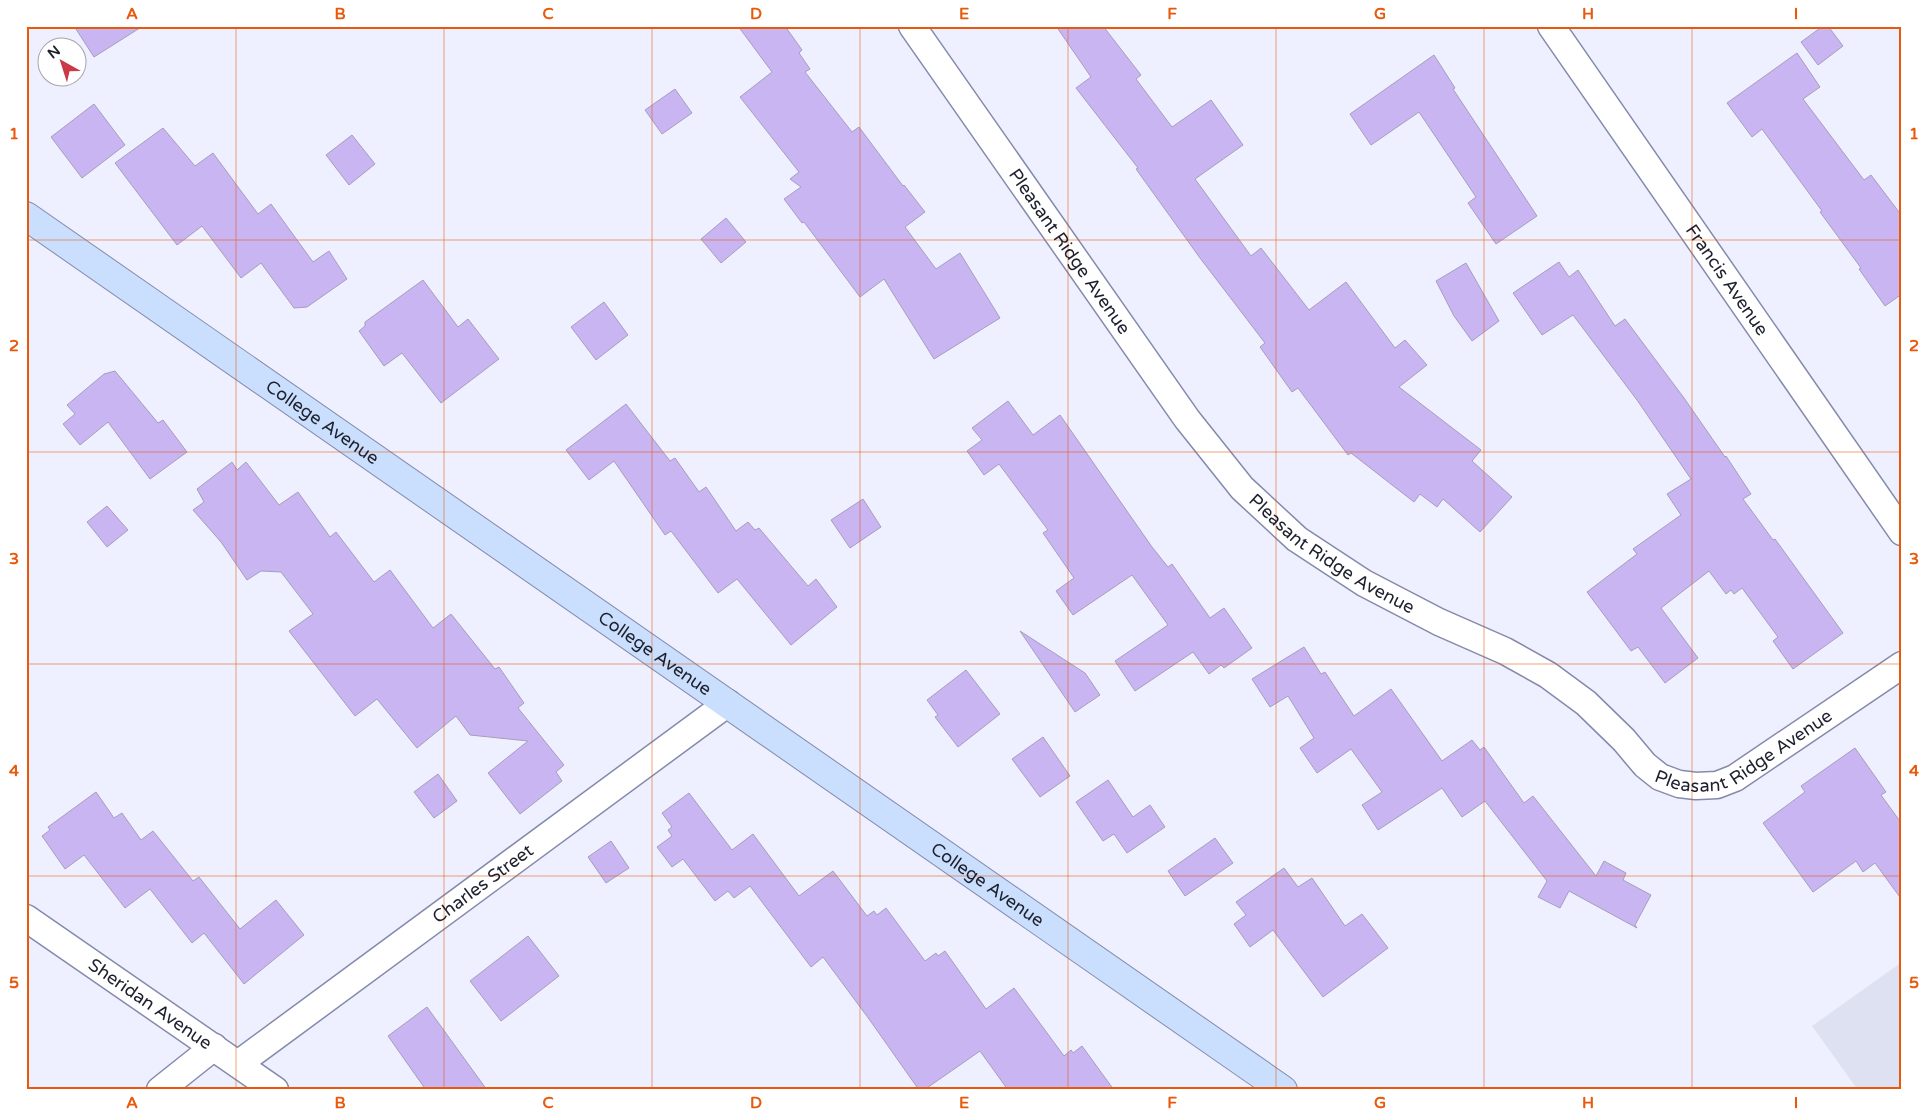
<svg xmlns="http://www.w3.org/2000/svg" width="1928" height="1116" font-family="'Varela Round',sans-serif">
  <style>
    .built { fill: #dde1f2 }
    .building { fill: #c8b5f1; stroke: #a79dbf }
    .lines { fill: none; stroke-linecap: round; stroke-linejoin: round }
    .street-casing { stroke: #848aab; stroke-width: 29 }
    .secondary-casing { stroke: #848aab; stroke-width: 30 }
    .street { stroke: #fff; stroke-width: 26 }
    .secondary { stroke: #cadffe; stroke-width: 28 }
    .grid { fill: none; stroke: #e8590c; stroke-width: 1; stroke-opacity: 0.55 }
    .labels { text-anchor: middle; stroke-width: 4.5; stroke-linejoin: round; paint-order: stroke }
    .street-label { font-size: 18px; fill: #1d1f2c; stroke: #fff }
    .neatline { fill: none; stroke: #e8590c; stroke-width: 2 }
    .grid-label { font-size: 16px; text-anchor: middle; font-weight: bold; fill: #e8590c }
  </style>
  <rect width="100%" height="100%" fill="#eef0ff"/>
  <path class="built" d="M1902,962V1090H1858L1812,1026Z"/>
  <path class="building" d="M74,26H143L94,57Z
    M738,26H785L802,50L799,53L810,69L805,72L852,132L859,127L903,186L904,185L925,212L905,227L936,269L960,253L1000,318L934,359L884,279L860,297L804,222L802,223L784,199L801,187L790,179L799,172L740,97L772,72Z
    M1056,26H1103L1141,75L1136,79L1172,127L1211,100L1243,145L1195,179L1251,256L1261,248L1309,310L1346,282L1395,348L1405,340L1427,365L1399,387L1481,450L1472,461L1512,497L1480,532L1443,499L1437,507L1420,494L1414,502L1351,453L1348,455L1298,388L1292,392L1260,347L1265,343L1200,258L1136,169L1138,168L1076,88L1091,77Z
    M1823,26H1828L1843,46L1818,65L1801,42Z
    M1797,53L1820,87L1803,99L1864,180L1871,175L1902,216V294L1885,306L1859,269L1861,268L1820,212L1822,211L1762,129L1752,137L1727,103Z
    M1434,55L1455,88L1453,89L1537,216L1496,244L1468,203L1476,197L1419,112L1371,145L1350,114Z
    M675,89L692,113L662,134L645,110Z
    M94,104L125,145L82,178L51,137Z
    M163,128L195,166L213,153L258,214L271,204L313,262L329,251L347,279L307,307L294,308L261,263L241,278L202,226L177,245L115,163Z
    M352,135L375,164L349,185L326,155Z
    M726,218L746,242L721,263L701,239Z
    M1559,262L1569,277L1578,270L1615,326L1625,319L1684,398L1725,457L1726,456L1751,494L1743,499L1773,540L1775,539L1843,633L1793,669L1773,641L1778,637L1742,588L1734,594L1731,590L1726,594L1709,571L1661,608L1698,658L1665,683L1638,647L1631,651L1587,592L1637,554L1633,549L1681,515L1667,494L1691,479L1637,400L1573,315L1542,335L1513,293Z
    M1466,263L1499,321L1472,341L1454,316L1436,281Z
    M423,280L458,327L468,319L499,359L441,403L402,353L384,366L359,331L365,326V322Z
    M604,302L628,335L596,360L571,327Z
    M115,371L158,423L163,420L187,452L150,479L108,422L80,445L63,424L75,414L67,405L104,374Z
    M1008,401L1033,435L1060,415L1152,547L1168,567L1172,564L1210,618L1224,608L1252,648L1224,668L1221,665L1209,674L1193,652L1135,691L1115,661L1168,625L1132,575L1073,615L1056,591L1074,578L1043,533L1048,530L999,464L984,475L967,451L982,440L972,428Z
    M626,404L670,461L675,458L699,492L706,487L736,531L748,522L755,530L759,528L808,586L816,579L837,607L791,645L737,579L718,593L671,531L665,535L614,461L589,480L566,450Z
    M232,462L237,470L246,462L279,505L298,492L330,537L336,532L374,582L390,570L433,628L451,614L495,669L499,667L524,703L518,708L564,765L556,772L562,781L520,814L488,773L528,741L470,735L456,716L417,748L377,699L355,716L289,631L313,614L281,572L261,571L247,580L221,542L193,510L204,502L197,489Z
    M863,499L881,527L850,548L831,520Z
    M107,506L128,530L107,547L87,522Z
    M1020,631L1085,673L1100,695L1075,712Z
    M1304,647L1321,674L1325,672L1354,716L1391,689L1442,761L1472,740L1480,750L1484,747L1524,803L1533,796L1596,876L1604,861L1626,873L1623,880L1651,895L1635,925L1637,928L1569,891L1560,908L1538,897L1547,881L1485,801L1462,817L1442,788L1378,830L1362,805L1382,792L1351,749L1317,773L1300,748L1314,738L1288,696L1270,707L1252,679Z
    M966,670L1000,714L958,747L935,717L938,715L927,700Z
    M1043,737L1070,776L1040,797L1012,759Z
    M1855,748L1886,792L1881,795L1902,824V900L1875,863L1863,872L1856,861L1813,892L1763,823L1805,792L1801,786Z
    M438,774L457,801L434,818L414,792Z
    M1108,780L1133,817L1150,805L1165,827L1127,853L1114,834L1103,841L1076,802Z
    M96,792L114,818L122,813L141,840L153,831L193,881L199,877L240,929L276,900L304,935L244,984L204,933L192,943L150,889L125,908L84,855L65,869L42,836L50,830L48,827Z
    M689,793L732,850L753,834L799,896L833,871L867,916L874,911L877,915L886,908L925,961L936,953L938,956L945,951L986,1009L1014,988L1064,1056L1071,1050L1073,1053L1082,1046L1114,1090H1008L980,1051L924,1090H919L869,1019L823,957L811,967L750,886L734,898L728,891L715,901L683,859L672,867L657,847L672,836L668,830L672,827L662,813Z
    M1215,838L1233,863L1185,896L1168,871Z
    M611,841L629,868L606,883L588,857Z
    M1284,868L1298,887L1312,878L1345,926L1362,914L1388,948L1323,997L1273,930L1250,947L1234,924L1246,915L1236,902Z
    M528,936L559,976L501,1021L470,981Z
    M427,1007L487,1090H426L388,1036Z"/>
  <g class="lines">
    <g class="street-casing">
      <g id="street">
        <path id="s1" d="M912,26L1187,419L1242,488L1297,539L1364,583L1439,622L1505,651L1548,675L1586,703L1624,740L1645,765L1660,777L1679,784L1696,786L1717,785L1735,778L1902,665"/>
        <path id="s2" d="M1551,26L1902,532"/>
        <path id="s3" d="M26,918L275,1090"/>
        <path id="s4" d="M238,1064L728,703"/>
        <path d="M160,1090L214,1047"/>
      </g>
    </g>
    <g class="secondary-casing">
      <g id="secondary">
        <path id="s5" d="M26,216L1283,1090"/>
      </g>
    </g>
    <use href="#street" class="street"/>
    <use href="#secondary" class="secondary"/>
  </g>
  <path class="grid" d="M236,26V1090M444,26V1090M652,26V1090M860,26V1090M1068,26V1090M1276,26V1090M1484,26V1090M1692,26V1090M26,240H1902M26,452H1902M26,664H1902M26,876H1902"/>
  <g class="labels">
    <g class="street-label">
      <text dy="6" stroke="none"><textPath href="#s1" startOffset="275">Pleasant Ridge Avenue</textPath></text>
      <text dy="6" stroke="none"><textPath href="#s2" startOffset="309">Francis Avenue</textPath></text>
      <text dy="6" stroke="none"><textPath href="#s5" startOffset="361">College Avenue</textPath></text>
      <text dy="6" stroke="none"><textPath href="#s1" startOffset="680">Pleasant Ridge Avenue</textPath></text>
      <text dy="6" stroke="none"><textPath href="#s5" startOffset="766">College Avenue</textPath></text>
      <text dy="6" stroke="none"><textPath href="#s1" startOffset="1175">Pleasant Ridge Avenue</textPath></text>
      <text dy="6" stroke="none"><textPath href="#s4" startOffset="304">Charles Street</textPath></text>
      <text dy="6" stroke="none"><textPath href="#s5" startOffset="1171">College Avenue</textPath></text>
      <text dy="6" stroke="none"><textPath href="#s3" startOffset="151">Sheridan Avenue</textPath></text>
    </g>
  </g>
  <rect width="1928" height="1116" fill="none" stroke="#ffffff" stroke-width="55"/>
  <g transform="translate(62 62) rotate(321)"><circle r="24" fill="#ffffff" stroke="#a5a5ab"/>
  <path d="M0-4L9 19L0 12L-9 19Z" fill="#c93946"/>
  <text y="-8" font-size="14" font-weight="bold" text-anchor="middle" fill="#1d1f2c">N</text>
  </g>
  <rect x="28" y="28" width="1872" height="1060" class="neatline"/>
  <g class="grid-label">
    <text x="132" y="19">A</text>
    <text x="340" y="19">B</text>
    <text x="548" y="19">C</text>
    <text x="756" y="19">D</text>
    <text x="964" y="19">E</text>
    <text x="1172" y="19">F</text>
    <text x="1380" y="19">G</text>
    <text x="1588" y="19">H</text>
    <text x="1796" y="19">I</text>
    <text x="14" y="139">1</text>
    <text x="1914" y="139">1</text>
    <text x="14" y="351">2</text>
    <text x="1914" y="351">2</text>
    <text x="14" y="564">3</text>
    <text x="1914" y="564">3</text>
    <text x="14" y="776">4</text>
    <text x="1914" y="776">4</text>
    <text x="14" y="988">5</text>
    <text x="1914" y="988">5</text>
    <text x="132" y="1108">A</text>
    <text x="340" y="1108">B</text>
    <text x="548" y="1108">C</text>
    <text x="756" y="1108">D</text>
    <text x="964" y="1108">E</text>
    <text x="1172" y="1108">F</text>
    <text x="1380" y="1108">G</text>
    <text x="1588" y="1108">H</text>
    <text x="1796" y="1108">I</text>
  </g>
</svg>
